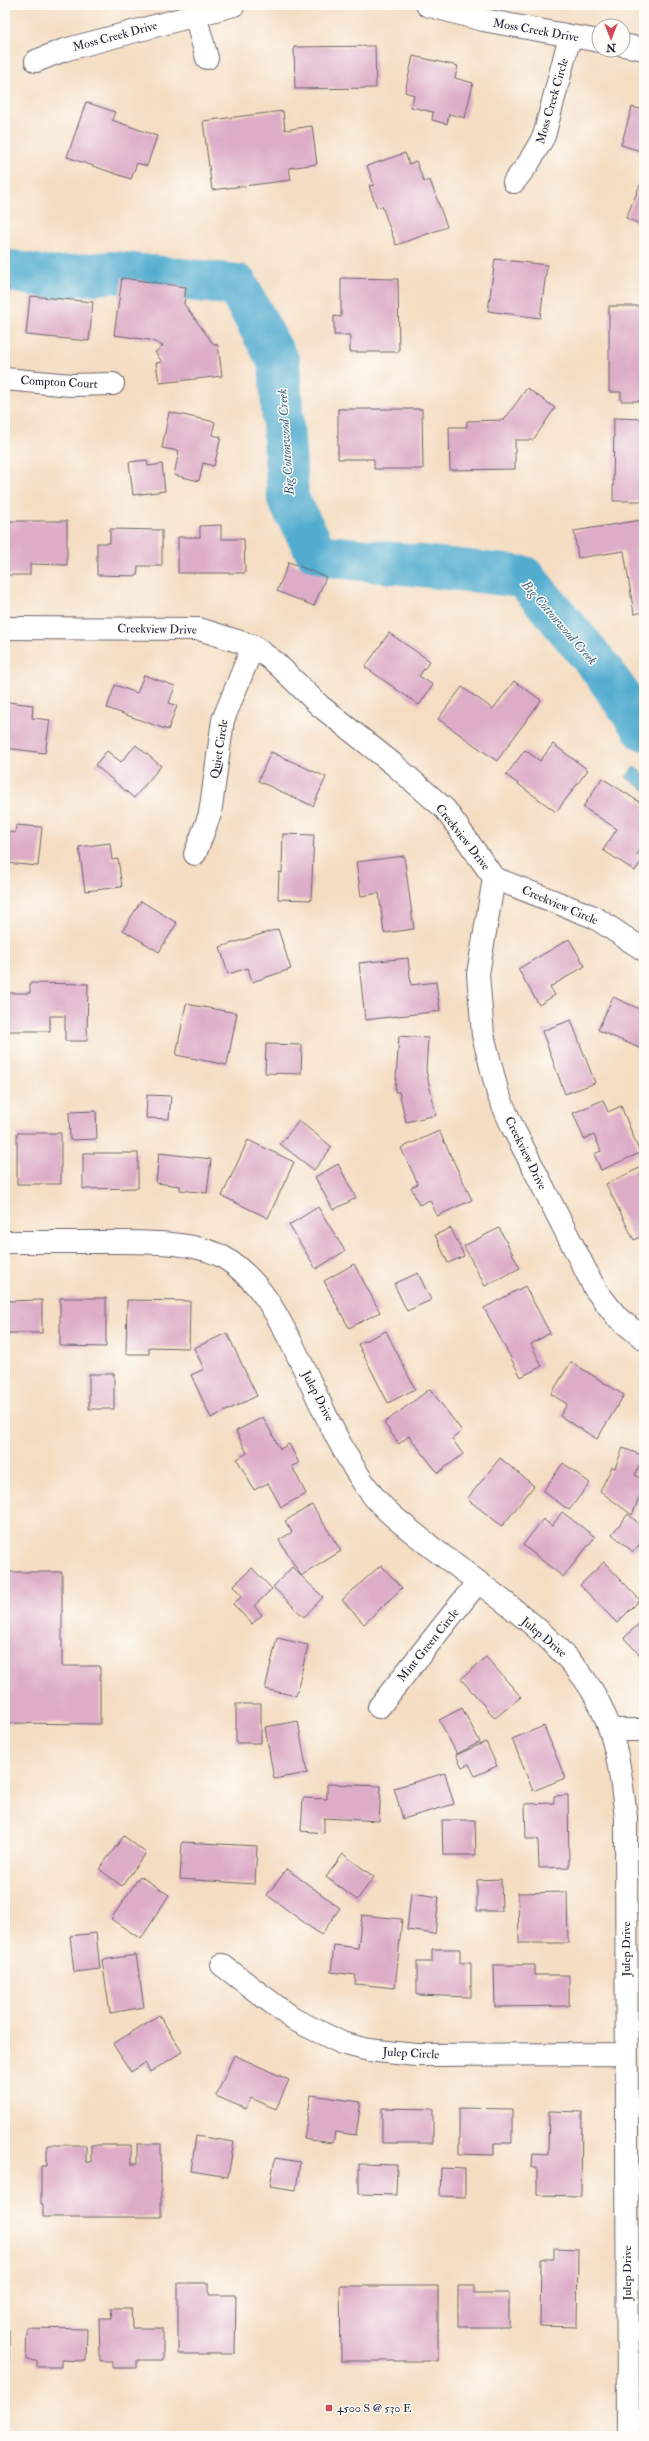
<svg xmlns="http://www.w3.org/2000/svg" width="649" height="2441" font-family="'IM FELL Double Pica',serif">
  <style>
    .water { fill: #51accf; stroke: #3a6785 }
    .lines { fill: none; stroke-linecap: round; stroke-linejoin: round }
    .river { stroke: #51accf; stroke-width: 42 }
    .building { fill: #ddacc7 }
    .street-casing { stroke: #6c636a; stroke-width: 24 }
    .street { stroke: #fff; stroke-width: 22 }
    .poi-dot { fill: #d1495b; stroke: #fdfcf7; stroke-width: 1.5 }
    .labels { text-anchor: middle; stroke-width: 3; stroke-linejoin: round; paint-order: stroke }
    .street-label { font-size: 12px; fill: #22223b; stroke: #fdfcf7 }
    .poi-label { font-size: 12px; fill: #22223b; stroke: #fdfcf7; text-anchor: start }
    .water-label { font-size: 13px; font-style: italic; fill: #37607e; stroke: #fdfcf7 }
  </style>
  <rect width="100%" height="100%" fill="#fdfcf7"/>
  <filter id="ink" filterUnits="userSpaceOnUse"><feTurbulence type="fractalNoise" baseFrequency=".025" numOctaves="2"/><feDisplacementMap in="SourceGraphic" scale="8" xChannelSelector="R" yChannelSelector="G"/><feConvolveMatrix kernelMatrix="1 2 1 2 8 2 1 2 1" color-interpolation-filters="sRGB"/></filter>
  <filter id="wash" filterUnits="userSpaceOnUse"><feTurbulence type="fractalNoise" baseFrequency=".012" numOctaves="4" result="noise"/><feDisplacementMap in="SourceGraphic" scale="16" xChannelSelector="R" yChannelSelector="G"/><feGaussianBlur stdDeviation="0.9" result="paint"/><feColorMatrix in="noise" values="0 0 0 0 0 0 0 0 0 0 0 0 0 0 0 0 0 1.4 0 .05"/><feComposite in="paint" operator="in"/></filter>
  <g filter="url(#wash)">
    <rect width="100%" height="100%" fill="#f4ddc2"/>
    <path class="water" d="M634,767L644,774V790L626,777Z"/>
    <g class="lines">
      <path class="river" d="M5,270L52,278L113,272L237,285L279,363L288,499L318,555L524,577L600,667L644,730"/>
    </g>
    <g id="blocks">
      <path class="building" d="M375,46L376,88L295,89L294,47Z
        M413,56L458,66L455,78L473,83L465,118L449,114L447,124L432,120L433,112L411,107L414,95L405,92Z
        M86,102L115,112L112,120L157,136L147,166L137,163L131,179L67,157Z
        M632,107L644,110V152L621,145Z
        M283,111L285,130L312,126L317,164L289,168L291,180L212,190L203,121Z
        M405,153L409,164L416,161L424,182L430,180L447,227L396,245L382,206L377,208L369,186L374,185L367,166Z
        M640,185L644,187V226L626,218Z
        M495,259L547,265L540,318L488,311Z
        M122,278L186,287L184,304L214,345H218L222,376L159,383L156,363L162,362L155,352L163,346L150,340L114,335Z
        M341,278L398,279L399,352H350V335H334V316L341,317Z
        M5,287H9L6,307H5Z
        M30,296L93,302L89,341L26,335Z
        M609,306H644V401H621V392H609Z
        M527,388L555,408L533,440H515V469L450,470L449,427H467V421L504,420Z
        M338,409H422L423,469H374V459H338Z
        M169,412L215,422L212,435L221,437L214,466L203,463L199,481L174,475L179,451L162,448Z
        M614,418L644,419V501H613Z
        M147,460L148,466L162,464L165,491L133,495L129,462Z
        M641,520L644,537V612L634,614L624,551L578,558L574,531Z
        M6,521H67V565L30,564V575H6Z
        M221,525V539H244L245,573H178V537H200V526Z
        M110,529L162,530V566H138L137,576L97,575V543H110Z
        M289,562L326,577L314,606L277,591Z
        M389,633L430,661L419,676L433,685L419,705L365,667Z
        M144,675L175,686L169,703L177,706L168,730L107,708L115,685L137,693Z
        M514,681L541,700L497,761L438,719L462,687L493,709Z
        M7,702L33,705L32,718L50,720L45,753L5,748Z
        M553,744L588,770L556,812L506,775L525,750L540,761Z
        M136,745L161,766L134,798L95,765L107,751L121,762Z
        M271,752L326,777L313,806L258,781Z
        M602,778L644,805V843L637,855L643,859L635,871L603,850L617,829L583,807Z
        M16,825L42,827L38,866L5,863V831L15,833Z
        M283,834L314,835L311,900L278,899L279,872L282,873Z
        M110,843L112,860L118,859L122,887L85,891L79,847Z
        M404,856L414,929L384,933L379,893L361,896L356,862Z
        M141,901L177,923L159,952L123,930Z
        M278,929L291,969L252,982L248,968L228,974L220,947Z
        M569,939L585,966L550,987L555,995L539,1005L518,969Z
        M408,958L411,985L436,982L440,1011L365,1020L359,963Z
        M30,983L88,984L87,1041H65V1016H50V1031H5V993H30Z
        M613,997L644,1011V1050L598,1030Z
        M186,1004L237,1013L227,1065L176,1055Z
        M571,1020L595,1083L565,1094L542,1031Z
        M399,1036L428,1038L426,1070L436,1115L406,1122L399,1092H395Z
        M266,1044L302,1045L301,1074L265,1073Z
        M147,1095L171,1096L169,1119L146,1118Z
        M603,1100L608,1112L621,1106L640,1153L601,1170L594,1154L601,1151L594,1135L584,1139L573,1113Z
        M96,1111L97,1139L70,1140L69,1112Z
        M299,1121L332,1147L314,1170L280,1144Z
        M439,1131L472,1200L437,1216L430,1200L419,1205L411,1187L418,1184L401,1148Z
        M17,1133H61V1184H17Z
        M248,1140L294,1162L268,1218L222,1196Z
        M83,1153H138V1188L83,1189Z
        M159,1153L211,1159L207,1193L180,1190V1186L156,1183Z
        M338,1164L356,1198L333,1210L315,1177Z
        M644,1166V1235L634,1240L606,1184Z
        M318,1207L345,1251L316,1269L289,1225Z
        M451,1228L464,1256L448,1263L435,1235Z
        M499,1228L520,1268L485,1286L464,1246Z
        M354,1264L380,1312L349,1328L324,1281Z
        M418,1273L431,1300L407,1311L394,1284Z
        M525,1286L550,1333L531,1344L542,1366L521,1377L484,1308Z
        M60,1298H106V1347L60,1346Z
        M42,1300V1333H5V1301Z
        M127,1300L190,1301L189,1348L149,1347V1354H126Z
        M386,1331L415,1389L388,1403L358,1344Z
        M227,1333L257,1396L211,1418L191,1375L204,1369L194,1348Z
        M571,1362L624,1395L597,1439L560,1416L567,1404L551,1394Z
        M89,1374H114V1409H89Z
        M430,1389L462,1431L452,1439L463,1454L438,1473L409,1436L399,1444L384,1423Z
        M263,1417L280,1449L289,1444L299,1463L292,1466L306,1494L281,1507L268,1483L254,1490L237,1459L247,1453L236,1431Z
        M623,1448L644,1456L635,1475L644,1480V1486L632,1515L600,1491L612,1467L615,1468Z
        M500,1458L534,1486L502,1526L467,1499Z
        M563,1463L590,1483L569,1510L543,1491Z
        M312,1505L341,1551L301,1576L279,1540L292,1532L285,1521Z
        M562,1512L595,1537L563,1577L523,1545L543,1519L552,1526Z
        M628,1514L644,1528V1539L633,1552L612,1534Z
        M604,1562L640,1600L617,1623L580,1585Z
        M381,1565L402,1588L364,1624L342,1600Z
        M292,1567L323,1597L304,1617L273,1587Z
        M252,1568L272,1589L254,1606L262,1615L252,1624L233,1604L242,1596L233,1586Z
        M5,1572H62V1666H100V1724L5,1723Z
        M644,1619V1657L643,1658L624,1638Z
        M277,1638L308,1645L296,1696L265,1689Z
        M486,1657L521,1697L495,1718L461,1679Z
        M236,1704H261V1743H236Z
        M462,1708L480,1742L457,1754L439,1720Z
        M298,1721L307,1773L274,1779L265,1727Z
        M544,1726L565,1778L533,1791L512,1739Z
        M486,1742L497,1766L475,1776L469,1764L462,1767L456,1755Z
        M445,1773L454,1804L403,1819L394,1788Z
        M327,1784L381,1786L379,1821L324,1818V1833L301,1831L303,1798L327,1799Z
        M568,1795L569,1867L539,1868L538,1839H526L525,1804L554,1803V1796Z
        M442,1820H475L476,1855H443Z
        M124,1836L146,1853L122,1886L99,1869Z
        M182,1842L257,1846L255,1884L180,1879Z
        M343,1854L374,1877L357,1900L326,1877Z
        M287,1869L340,1908L321,1935L267,1895Z
        M140,1876L169,1895L141,1939L111,1919Z
        M501,1879L502,1911H477V1880Z
        M567,1892L568,1943H519L518,1893Z
        M411,1893L439,1897L435,1934L407,1930Z
        M362,1915L402,1919L395,1988L355,1984L356,1975L331,1972L334,1945L358,1948Z
        M96,1933L100,1969L74,1972L70,1936Z
        M432,1949H460V1963H471V1997L417,1995V1962H432Z
        M136,1955L144,2007L110,2013L102,1960Z
        M494,1965H535V1975H569V2006L495,2007Z
        M159,2015L182,2052L150,2072L145,2063L131,2072L113,2044Z
        M234,2055L289,2080L276,2109L251,2098L246,2109L216,2096Z
        M311,2095L361,2102L356,2135L335,2132L333,2143L304,2139Z
        M382,2108L433,2109V2143H382Z
        M459,2108L512,2109V2143H494V2155L459,2154Z
        M549,2111L582,2112L581,2196L537,2195V2168H532L533,2153L548,2154Z
        M196,2136L234,2142L228,2177L191,2171Z
        M137,2144H161V2217H43V2204H41V2166H47V2145H86V2162H91V2145H131V2164H137Z
        M275,2158L300,2162L296,2190L270,2186Z
        M359,2164L397,2165L396,2195L359,2194Z
        M441,2168L465,2169V2197L440,2196Z
        M554,2248L578,2249L577,2327L540,2326L541,2259H554Z
        M178,2283H209V2295H236L235,2354H178Z
        M458,2285H475V2293H509V2327H458Z
        M340,2286H438V2361H341Z
        M111,2308H131L132,2328H163V2360H137V2368H112V2361H100L99,2318H112Z
        M27,2328L87,2329L86,2361L61,2360V2367H37V2361L26,2360Z
        M5,2329L9,2330V2362H5Z"/>
    </g>
  </g>
  <g filter="url(#ink)">
    <use href="#blocks" fill-opacity="0" stroke="#6c636a" stroke-width="1"/>
    <g class="lines">
      <g class="street-casing">
        <path id="street" d="M427,5L483,20L599,41
          M195,15L207,58
          M623,45L644,49
          M36,61L64,50L234,5
          M514,182L528,164L544,136L570,36
          M5,379L71,385L113,384
          M5,628L199,629L253,646L276,663L320,706L392,763L445,809L494,878L478,974L483,1035L498,1094L512,1126L595,1289L617,1317L644,1339
          M195,854L210,814L223,720L253,646
          M494,878L594,917L644,950
          M5,1242C36,1242 67,1242 99,1242C133,1242 193,1240 223,1257C260,1279 278,1316 296,1352C318,1397 341,1454 371,1493C386,1513 410,1530 430,1546C483,1587 559,1635 593,1692C616,1730 621,1774 626,1818L628,2436
          M379,1707L477,1583
          M610,1730H644
          M222,1965L293,2019L342,2043L368,2050L416,2055L626,2054"/>
      </g>
      <use href="#street" class="street"/>
    </g>
  </g>
  <rect class="poi-dot" x="325" y="2404" width="8" height="8" rx="2"/>
  <g class="labels">
    <g class="street-label">
      <text transform="translate(536 30) rotate(10)" y="4">Moss Creek Drive</text>
      <text transform="translate(115 36) rotate(-15)" y="4">Moss Creek Drive</text>
      <text transform="translate(552 101) rotate(-74)" y="4">Moss Creek Circle</text>
      <text transform="translate(59 382) rotate(3)" y="4">Compton Court</text>
      <text transform="translate(157 629) rotate(1)" y="4">Creekview Drive</text>
      <text transform="translate(219 749) rotate(-81)" y="4">Quiet Circle</text>
      <text transform="translate(463 837) rotate(52)" y="4">Creekview Drive</text>
      <text transform="translate(560 905) rotate(23)" y="4">Creekview Circle</text>
      <text transform="translate(526 1153) rotate(64)" y="4">Creekview Drive</text>
      <text transform="translate(318 1396) rotate(63)" y="4">Julep Drive</text>
      <text transform="translate(544 1637) rotate(40)" y="4">Julep Drive</text>
      <text transform="translate(428 1645) rotate(-51)" y="4">Mint Green Circle</text>
      <text transform="translate(626 1949) rotate(-90)" y="4">Julep Drive</text>
      <text transform="translate(411 2053) rotate(3)" y="4">Julep Circle</text>
      <text transform="translate(627 2273) rotate(-90)" y="4">Julep Drive</text>
    </g>
    <g class="poi-label">
      <text x="337" y="2412">4500 S @ 530 E</text>
    </g>
    <g class="water-label">
      <text transform="translate(285 442) rotate(-94)" y="5">Big Cottonwood Creek</text>
      <text transform="translate(560 622) rotate(49)" y="5">Big Cottonwood Creek</text>
    </g>
  </g>
  <rect width="649" height="2441" fill="none" stroke="#fdfcf7" stroke-width="20"/>
  <g transform="translate(611 38) rotate(180)"><circle r="19" fill="#fdfcf7" stroke="#a5a5ac"/>
  <path d="M0-3L7 15L0 10L-7 15Z" fill="#d1495b"/>
  <text y="-6" font-size="11" font-weight="bold" text-anchor="middle" fill="#22223b">N</text>
  </g>
</svg>
